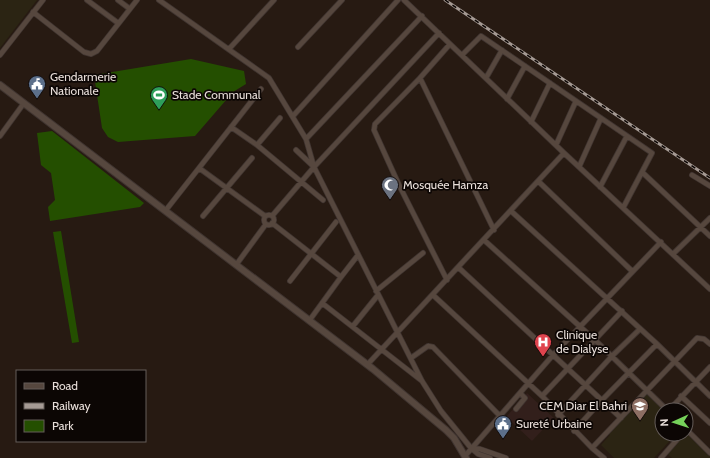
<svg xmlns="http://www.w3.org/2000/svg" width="710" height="458" font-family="Cabin,sans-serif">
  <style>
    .education { fill: #2b2413 }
    .medical { fill: #321f1b }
    .green { fill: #244f00 }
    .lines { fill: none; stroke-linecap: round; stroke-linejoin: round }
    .minor-casing { stroke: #403531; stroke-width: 6 }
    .tertiary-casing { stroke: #403531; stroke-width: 8 }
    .minor { stroke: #56473e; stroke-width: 4.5 }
    .tertiary { stroke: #56473e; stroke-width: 6 }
    .rail-casing { stroke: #a59a94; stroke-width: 3 }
    .rail { stroke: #0c0604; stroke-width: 1.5; stroke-dasharray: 4.5; stroke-linecap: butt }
    .labels { text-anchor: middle; stroke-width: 3.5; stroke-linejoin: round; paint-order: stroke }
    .poi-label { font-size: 12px; fill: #e8ded9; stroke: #0c0604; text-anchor: start }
  </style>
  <rect width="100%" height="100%" fill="#271a12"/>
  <path class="education" d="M0,0H37L0,48Z
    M646,394L664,410H662V434H676L654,458H614L601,445L610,435L608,433Z
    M686,433L710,455V458H672L667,454Z"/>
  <path class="medical" d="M527,393L554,418L532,441L506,417Z"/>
  <path class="green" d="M191,59L244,71L246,84L233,92L195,136L118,142L108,137L102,128L94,75Z
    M52,131L144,203L140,207L50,221L48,207L55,200L51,173L41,165L37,133Z
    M61,231L79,342L72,343L53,232Z"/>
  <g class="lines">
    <g class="minor-casing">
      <path id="minor" d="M87,0L118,23
        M118,0L130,9
        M159,0L269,78L306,139L314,167L422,381L441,411L471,448
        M404,0L564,153L710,289
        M33,12L84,52L91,54L97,51L137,0
        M298,47L342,0
        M229,49L274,0
        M0,55L43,0
        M462,55L481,36L652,153L623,208
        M420,78L450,44
        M486,78L502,50
        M261,89L199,168L265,216
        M507,99L525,66
        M293,116L398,0
        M531,122L550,83
        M231,127L257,145L323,200
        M0,136L24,103
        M306,139L422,16
        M257,145L280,118
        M556,145L576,101
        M296,150L313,166
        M579,167L601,118
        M642,172L710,236
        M692,175L710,186
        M538,181L632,271
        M600,187L627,136
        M166,210L199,168
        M511,211L657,344L710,396
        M264 220a5 5 0 1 1 10 0a5 5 0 1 1-10 0Z
        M203,216L252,158
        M272,216L314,167L439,33
        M272,223L341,277L309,321
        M484,240L596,341L667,410
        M673,254L710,218
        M236,265L266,224
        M459,268L621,418
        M341,277L358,255
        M447,280L399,185L374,130L375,124L420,78L494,230
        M290,281L336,222
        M376,291L423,253
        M433,295L542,396L592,448L697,338L704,339L710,344
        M322,303L422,381
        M353,326L378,295
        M411,358L428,346L433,347L499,415
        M367,365L564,153
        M542,396L622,311
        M681,396L710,423
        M516,409L525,398L520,393
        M669,410L710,367
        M558,415L612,356L640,329
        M686,429L710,453
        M574,431L602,400L657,344
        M592,448L604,458
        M465,456L553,355L661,242
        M490,458L478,454L471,448L480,449L506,458
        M661,458L682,434"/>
    </g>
    <g class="tertiary-casing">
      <path id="tertiary" d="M0,85L373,369L446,430L454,438L466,458"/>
    </g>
    <use href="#minor" class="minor"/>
    <use href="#tertiary" class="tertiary"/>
    <g class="rail-casing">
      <path id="rail" d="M445,0L710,178"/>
    </g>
    <use href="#rail" class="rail"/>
  </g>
  <defs>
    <g id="civic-pin" transform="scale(0.9)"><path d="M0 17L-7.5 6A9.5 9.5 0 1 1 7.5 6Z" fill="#5c6f8a" stroke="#0c0604"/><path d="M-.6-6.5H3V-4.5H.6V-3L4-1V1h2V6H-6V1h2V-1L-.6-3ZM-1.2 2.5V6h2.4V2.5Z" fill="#fff"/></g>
    <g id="stadium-pin" transform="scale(0.9)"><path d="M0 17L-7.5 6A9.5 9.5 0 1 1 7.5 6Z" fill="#2e9e5b" stroke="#0c0604"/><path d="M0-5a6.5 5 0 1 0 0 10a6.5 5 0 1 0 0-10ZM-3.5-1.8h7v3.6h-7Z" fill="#fff"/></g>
    <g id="mosque-pin" transform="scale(0.9)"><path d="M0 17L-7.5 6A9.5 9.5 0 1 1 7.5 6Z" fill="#6b7280" stroke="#0c0604"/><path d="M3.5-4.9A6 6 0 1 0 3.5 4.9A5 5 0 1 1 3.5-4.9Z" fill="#fff"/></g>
    <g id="hospital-pin" transform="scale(0.9)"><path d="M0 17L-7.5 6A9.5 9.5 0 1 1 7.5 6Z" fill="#e0444e" stroke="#0c0604"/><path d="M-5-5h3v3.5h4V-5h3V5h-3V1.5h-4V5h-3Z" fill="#fff"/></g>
    <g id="school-pin" transform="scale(0.9)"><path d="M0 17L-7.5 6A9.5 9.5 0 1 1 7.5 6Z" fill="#8d6e63" stroke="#0c0604"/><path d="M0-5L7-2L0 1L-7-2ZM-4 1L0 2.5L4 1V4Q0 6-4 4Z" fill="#fff"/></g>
  </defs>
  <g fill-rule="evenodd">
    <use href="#civic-pin" x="37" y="84"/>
    <use href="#stadium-pin" x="159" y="95"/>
    <use href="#mosque-pin" x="390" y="185"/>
    <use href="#hospital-pin" x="543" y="342"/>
    <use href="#school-pin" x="640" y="406"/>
    <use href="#civic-pin" x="503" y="424"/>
  </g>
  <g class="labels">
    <g class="poi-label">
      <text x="50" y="81">Gendarmerie<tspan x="50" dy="14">Nationale</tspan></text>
      <text x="172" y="99">Stade Communal</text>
      <text x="403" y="189">Mosquée Hamza</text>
      <text x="556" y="339">Clinique<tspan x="556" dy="14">de Dialyse</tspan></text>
      <text x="627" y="410" text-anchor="end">CEM Diar El Bahri</text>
      <text x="516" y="428">Sureté Urbaine</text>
    </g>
  </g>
  <rect x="16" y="370" width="130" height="72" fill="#0c0604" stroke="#645c59"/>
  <rect x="24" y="383" width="20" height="6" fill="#56473e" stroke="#645c59"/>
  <text x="52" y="390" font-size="12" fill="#e8ded9">Road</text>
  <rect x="24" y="403" width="20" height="6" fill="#a59a94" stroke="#645c59"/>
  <text x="52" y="410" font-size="12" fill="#e8ded9">Railway</text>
  <rect x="24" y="420" width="20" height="12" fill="#244f00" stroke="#645c59"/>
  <text x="52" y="430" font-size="12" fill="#e8ded9">Park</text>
  <g transform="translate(674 422) rotate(267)"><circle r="19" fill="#0c0604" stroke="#645c59"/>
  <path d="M0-3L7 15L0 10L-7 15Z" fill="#76d25a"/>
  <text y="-6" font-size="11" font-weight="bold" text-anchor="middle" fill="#e8ded9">N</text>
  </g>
</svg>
